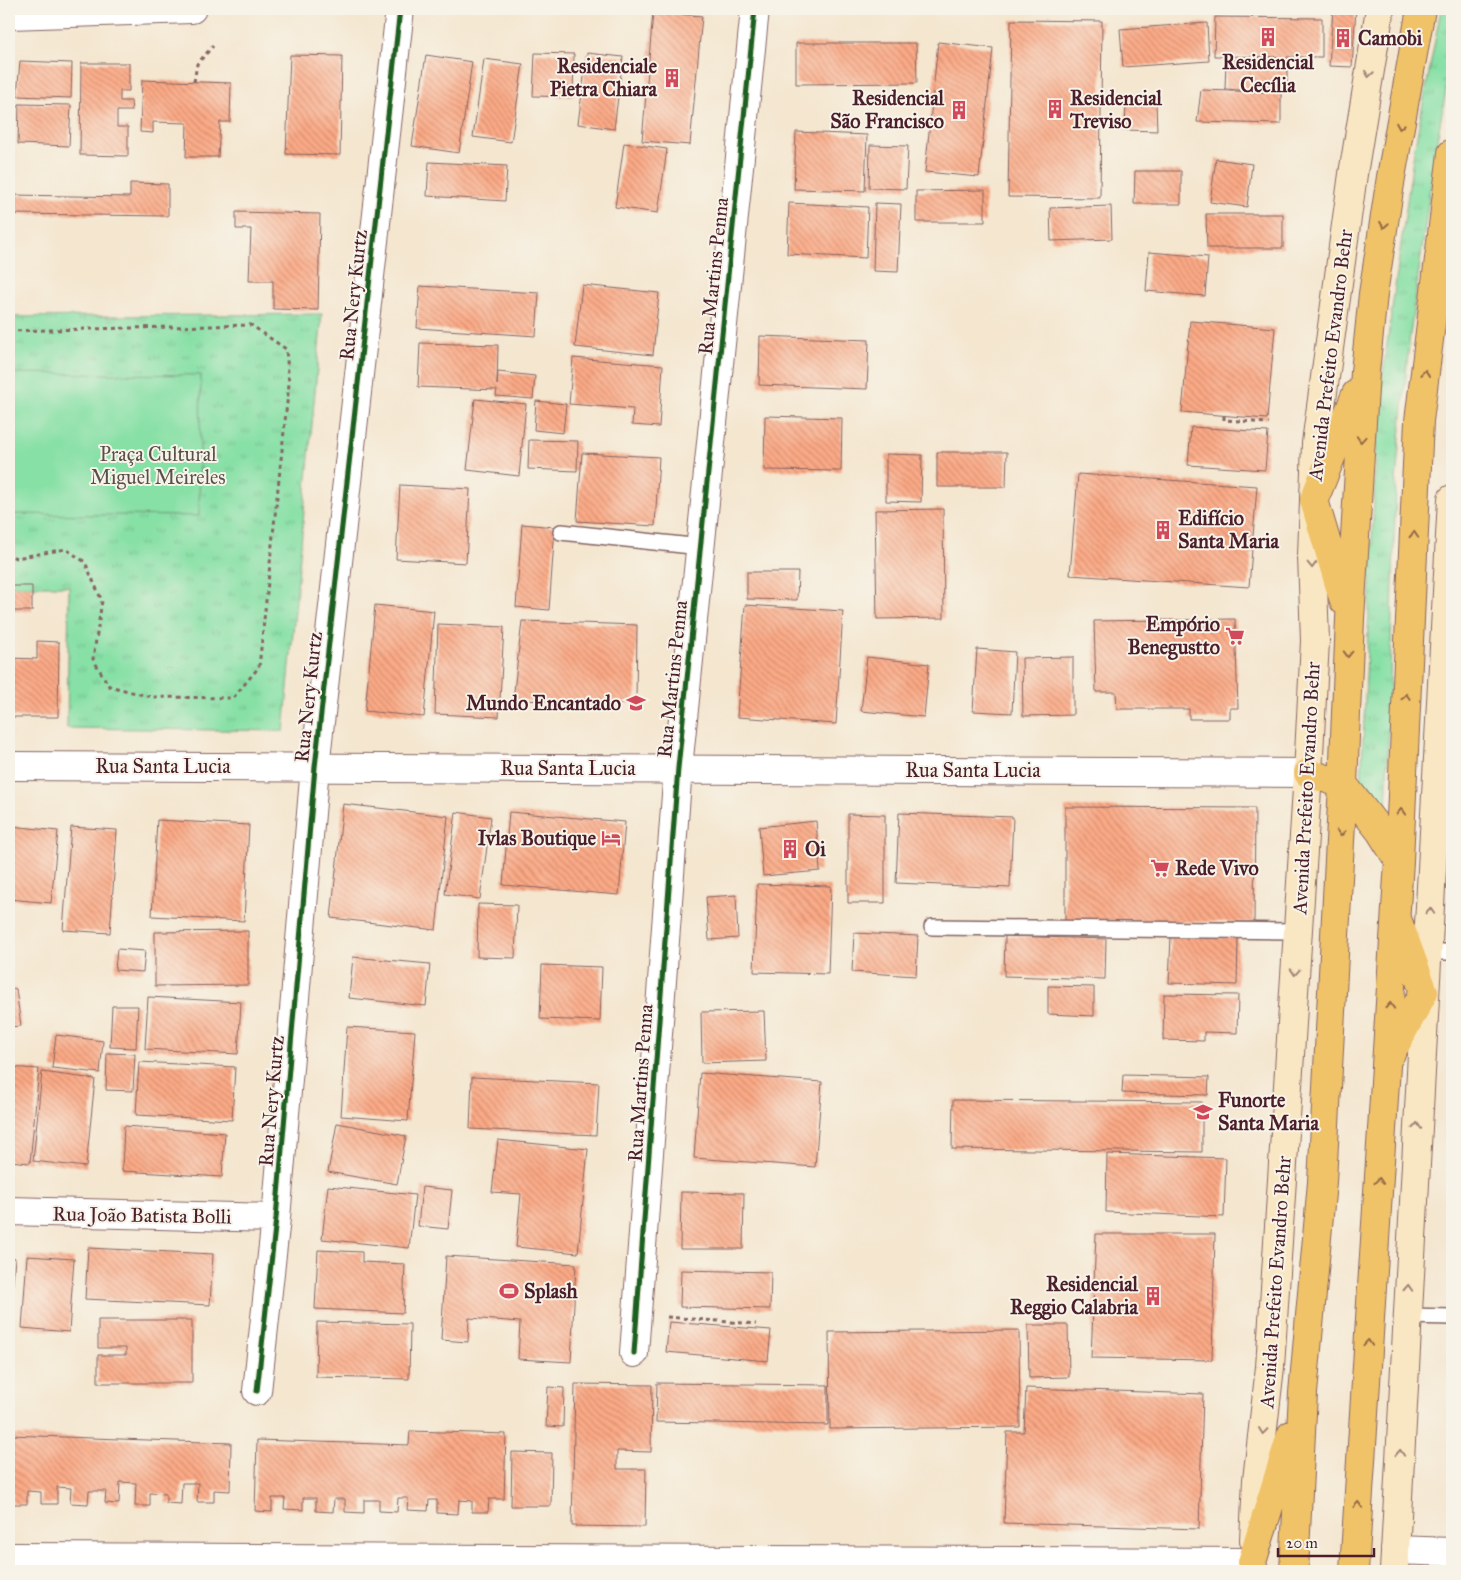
<svg xmlns="http://www.w3.org/2000/svg" width="1461" height="1580" font-family="'IM FELL Great Primer',serif">
  <style>
    .grass { fill: url(#grass-tufts); stroke: #688068 }
    .garden { fill: #87e0a6; stroke: #688068 }
    .building { fill: url(#building-back-hatch) }
    .lines { fill: none; stroke-linecap: round; stroke-linejoin: round }
    .service-casing { stroke: #866564; stroke-width: 18 }
    .minor-casing { stroke: #866564; stroke-width: 30 }
    .secondary-casing { stroke: #866564; stroke-width: 30 }
    .trunk-casing { stroke: #866564; stroke-width: 30 }
    .path { stroke: #866564; stroke-width: 3; stroke-dasharray: 4 4; stroke-linecap: butt }
    .service { stroke: #fff; stroke-width: 15 }
    .minor { stroke: #fff; stroke-width: 28 }
    .secondary { stroke: #f9e7c3; stroke-width: 28 }
    .trunk { stroke: #f0c369; stroke-width: 28 }
    .cycleway-casing { stroke: #f7f3e8; stroke-width: 8 }
    .cycleway { stroke: #1b5e20; stroke-width: 5 }
    .oneway { stroke: #a28377 }
    .oneway2 { stroke: #956947 }
    .labels { text-anchor: middle; stroke-width: 4; stroke-linejoin: round; paint-order: stroke }
    .poi-label { font-size: 20px; font-weight: bold; fill: #4a1f2b; stroke: #f7f3e8; text-anchor: start }
    .street-label { font-size: 20px; fill: #4a1f2b; stroke: #f7f3e8 }
    .park-label { font-size: 20px; fill: #594f4a; stroke: #f7f3e8 }
  </style>
  <defs>
    <pattern id="grass-tufts" width="24" height="20" patternUnits="userSpaceOnUse" patternTransform="scale(1.25)"><rect width="24" height="20" fill="#87e0a6"/><path d="M3 7l-1-3M5 7V3M7 7l1-3M15 17l-1-3M17 17v-4M19 17l1-3" fill="none" stroke="#76c08f"/></pattern>
    <pattern id="building-back-hatch" width="6" height="6" patternUnits="userSpaceOnUse" patternTransform="scale(1.25)"><rect width="6" height="6" fill="#fcaa86"/><path d="M-1 5l2 2M0 0l6 6M5-1l2 2" fill="none" stroke="#ce8a6e"/></pattern>
  </defs>
  <rect width="100%" height="100%" fill="#f7f3e8"/>
  <filter id="ink" filterUnits="userSpaceOnUse"><feTurbulence type="fractalNoise" baseFrequency=".02" numOctaves="2"/><feDisplacementMap in="SourceGraphic" scale="10" xChannelSelector="R" yChannelSelector="G"/><feConvolveMatrix kernelMatrix="1 2 1 2 8 2 1 2 1" color-interpolation-filters="sRGB"/></filter>
  <filter id="wash" filterUnits="userSpaceOnUse"><feTurbulence type="fractalNoise" baseFrequency=".0096" numOctaves="4" result="noise"/><feDisplacementMap in="SourceGraphic" scale="20" xChannelSelector="R" yChannelSelector="G"/><feGaussianBlur stdDeviation="1.12" result="paint"/><feColorMatrix in="noise" values="0 0 0 0 0 0 0 0 0 0 0 0 0 0 0 0 0 1.4 0 .05"/><feComposite in="paint" operator="in"/></filter>
  <g filter="url(#wash)">
    <rect width="100%" height="100%" fill="#f4e6cf"/>
    <path class="grass" d="M1441,9H1452V57L1436,146L1409,343L1396,480L1386,813L1361,787L1378,409L1414,151Z
      M322,314L284,731L67,728L69,586H9V317Z"/>
    <path class="garden" d="M9,373L201,375L199,516L9,514Z"/>
    <g id="blocks">
      <path class="building" d="M1333,9H1356L1352,67L1329,66Z
        M653,12L702,16L690,145L642,141Z
        M1215,17L1322,18V57H1287V89L1281,93V124L1197,122L1201,90L1264,92L1225,89L1226,60L1280,57L1214,56Z
        M1011,20L1102,21L1100,198L1008,197Z
        M1207,23L1209,61L1123,67L1120,29Z
        M938,42L993,48L979,177L925,172Z
        M796,43H916L917,83L796,84Z
        M535,53L574,54L573,97L533,96Z
        M587,53L623,57L614,129L578,124Z
        M290,55L342,56L340,155L286,154Z
        M426,55L472,62L459,153L412,146Z
        M484,59L523,64L511,142L473,137Z
        M20,61L72,63L71,98L17,96Z
        M81,63H129V91H120V101H131L132,111H117V127H128V156L80,155Z
        M142,80L231,83L230,122H220L218,157H186L187,123L153,122V133L140,132Z
        M1126,102H1156L1157,131L1125,130Z
        M19,104L71,105L69,146L18,144Z
        M796,132L867,135L865,191L794,189Z
        M624,143L667,149L658,213L615,207Z
        M870,145L908,146L906,189L869,188Z
        M1216,159L1252,164L1247,207L1210,202Z
        M429,162L507,166L505,201L427,196Z
        M1135,171H1181V204H1134Z
        M130,183L168,184V216L12,214V195L130,197Z
        M985,190V222H916V191Z
        M789,203L868,207L866,258L787,254Z
        M875,203L901,204L898,272L873,271Z
        M1111,206L1112,239L1051,241L1050,208Z
        M236,212L320,214L318,310L273,309V281H249L251,229H236Z
        M1206,214H1283V248H1207Z
        M1149,252L1208,257L1205,296L1146,291Z
        M582,285L659,293L653,355L575,347Z
        M420,286L539,293L536,336L417,328Z
        M1190,321L1275,328L1267,419L1182,412Z
        M760,336L869,340L867,389L759,385Z
        M420,343L498,345L497,385L498,372L535,376L533,399L496,396L497,390L418,387Z
        M573,358L663,365L659,427L632,425L633,409L569,404Z
        M475,399L526,404L519,476L467,470Z
        M536,401L566,404L563,433L534,430Z
        M765,416L842,418L841,471L764,470Z
        M1191,427L1268,432L1265,470L1188,465Z
        M529,440L578,441L577,471L528,469Z
        M937,452H1007L1006,487H937Z
        M582,453L659,457L655,526L577,521Z
        M886,454L922,455L921,502L886,501Z
        M1078,474L1257,486L1249,587L1070,575Z
        M400,485L470,489L466,563L396,559Z
        M943,509L944,618L877,619L875,510Z
        M522,524L555,527L549,610L516,607Z
        M747,572H798L797,600L747,599Z
        M9,586H32V611H9Z
        M375,605L434,611L424,717L365,711Z
        M745,605L843,611L836,724L737,717Z
        M1235,619L1238,708H1230V719H1189V709H1117L1116,692H1096L1094,621Z
        M522,621L637,625L636,703L513,700Z
        M438,624L504,627L499,717L435,714Z
        M37,641L59,642L58,717H9L10,658L37,659Z
        M977,649L1015,652L1012,713L973,711Z
        M867,657L929,664L924,717L861,711Z
        M1073,657V715L1023,716L1022,658Z
        M343,804L448,816L436,930L331,918Z
        M1065,807L1255,808L1254,922L1065,921Z
        M456,812L491,817L480,899L445,894Z
        M509,812L625,822L619,895L503,885Z
        M899,813L1013,817L1010,888L896,883Z
        M848,814L885,815V903H848Z
        M157,820L249,825L244,921L152,916Z
        M816,821L820,871L763,876L759,827Z
        M11,826L58,831L51,903L9,899Z
        M71,827L117,830L110,933L63,930Z
        M757,884L831,886L828,974L754,972Z
        M736,895L738,938L709,940L706,897Z
        M478,904L517,905L515,958L477,957Z
        M248,931V985L155,986V932Z
        M854,933L918,936L916,976L852,972Z
        M1005,936L1106,939L1105,979L1004,976Z
        M1171,936L1238,938L1237,985L1169,983Z
        M117,949L145,951L143,972L115,970Z
        M353,957L430,964L426,1006L349,998Z
        M542,965L602,967L600,1021L540,1019Z
        M1048,986L1094,987V1016L1048,1014Z
        M9,988L16,989L21,1026L9,1027Z
        M1164,994L1238,995L1237,1033L1204,1032V1041L1163,1040Z
        M148,997L241,1002L238,1054L145,1049Z
        M112,1006H138L136,1048L110,1047Z
        M764,1011L766,1061L702,1063L701,1012Z
        M347,1027L415,1031L408,1121L341,1116Z
        M56,1035L103,1041L100,1073L52,1068Z
        M107,1053L135,1054L133,1091L106,1090Z
        M139,1062L235,1067L232,1120L136,1115Z
        M9,1067L39,1069L30,1163L9,1161Z
        M42,1072L95,1079L86,1167L33,1161Z
        M700,1073L822,1082L815,1167L694,1158Z
        M1123,1075L1209,1077L1208,1095L1122,1093Z
        M472,1077L599,1083L596,1135L470,1129Z
        M953,1100L1202,1102V1152L952,1149Z
        M337,1123L406,1136L397,1184L328,1172Z
        M124,1126L225,1133L222,1177L122,1171Z
        M498,1140L588,1149L578,1253L516,1247L521,1194L492,1192Z
        M1107,1154L1226,1158L1224,1217L1106,1212Z
        M328,1186L415,1195L409,1248L322,1239Z
        M422,1187L452,1190L448,1229L418,1226Z
        M681,1192L744,1193L743,1249H680Z
        M1096,1234H1215L1212,1360L1091,1358Z
        M88,1248L213,1254L210,1305L85,1299Z
        M318,1250L362,1252V1262L405,1264L403,1313L315,1309Z
        M27,1256L74,1259L69,1332L22,1328Z
        M446,1256L576,1264L571,1362L518,1359L520,1322L469,1318L468,1342L441,1340Z
        M9,1258H15L10,1316H9Z
        M681,1270L771,1272L770,1309L680,1307Z
        M98,1320H192V1383H98V1355H126V1348H98Z
        M317,1322L410,1324L409,1379L316,1377Z
        M669,1322L771,1330L768,1361L666,1352Z
        M1028,1325H1068L1069,1377L1029,1378Z
        M1019,1330L1020,1427L830,1429L829,1332Z
        M657,1383L828,1385V1425L656,1422Z
        M575,1384L652,1385L651,1452L617,1451V1469H646L645,1527L572,1526Z
        M548,1387L564,1388L563,1427L546,1426Z
        M1026,1388L1203,1394L1199,1529L1004,1523L1007,1432H1024Z
        M410,1431L506,1434L504,1499H489L488,1512H472V1501L459,1500L458,1514L437,1513V1500H429L428,1511L407,1510L408,1498H398L397,1512L379,1511V1500H364V1513L345,1512V1499H334L333,1512L316,1511V1498H303V1510L284,1509L285,1498H272V1512L255,1511L257,1440L409,1445Z
        M9,1435L231,1443L230,1491L214,1490V1502H197L198,1483H182L181,1504L166,1503V1494L150,1493V1506H135L136,1483L120,1482L119,1504L105,1503L106,1491H89L88,1504L70,1503L71,1488L57,1487V1504H41V1492L27,1491V1504H12L13,1491H9Z
        M512,1452L552,1453L551,1506H511Z"/>
    </g>
  </g>
  <g filter="url(#ink)">
    <use href="#blocks" fill-opacity="0" stroke="#866564" stroke-width="1"/>
    <g class="lines">
      <g class="service-casing">
        <path id="service" d="M561,532L701,547
          M932,927L1298,931
          M1427,952H1452
          M1406,1316L1452,1317"/>
      </g>
      <g class="minor-casing">
        <path id="minor" d="M9,15L192,9
          M9,766L1308,773
          M9,1211L276,1218
          M634,1353L678,768L755,9
          M257,1391L276,1218L315,767L400,9
          M1395,1550L1452,1552
          M9,1557L1252,1562"/>
      </g>
      <g class="secondary-casing">
        <path id="secondary" d="M1254,1540L1257,1480L1270,1367L1308,773L1315,641L1312,556L1316,443L1353,174L1380,9
          M1394,1571L1452,499"/>
      </g>
      <g class="trunk-casing">
        <path id="trunk" d="M1344,601L1314,500L1356,394
          M1308,773L1343,784L1380,831L1399,861
          M1390,1055L1424,992L1399,924
          M1254,1571L1252,1562L1291,1435
          M1294,1571L1303,1393L1322,1182L1343,784L1350,619L1365,372L1373,294L1391,177L1421,9
          M1354,1571L1399,861L1419,421L1452,153"/>
      </g>
      <path class="path" d="M194,82L197,64L213,46
        M9,331L251,325L286,349L289,384L259,667L233,698L151,697L109,686L93,659L102,601L85,562L66,549L16,558L9,555
        M1224,416V420L1269,423
        M667,1317L756,1324"/>
      <use href="#service" class="service"/>
      <use href="#minor" class="minor"/>
      <use href="#secondary" class="secondary"/>
      <use href="#trunk" class="trunk"/>
      <g class="cycleway-casing">
        <path id="cycleway" d="M634,1353L678,768L755,9
          M257,1391L276,1218L315,767L400,9"/>
      </g>
      <use href="#cycleway" class="cycleway"/>
    </g>
    <defs><path id="oneway-chevron" d="M-2-3.5L2.5 0L-2 3.5" fill="none" stroke-width="1.6" stroke-linecap="round" stroke-linejoin="round" transform="scale(1.25)"/></defs>
    <g class="oneway">
      <use href="#oneway-chevron" transform="translate(1369 74) rotate(99)"/>
      <use href="#oneway-chevron" transform="translate(1312 565) rotate(88)"/>
      <use href="#oneway-chevron" transform="translate(1430 911) rotate(-87)"/>
      <use href="#oneway-chevron" transform="translate(1295 972) rotate(94)"/>
      <use href="#oneway-chevron" transform="translate(1417 1126) rotate(-87)"/>
      <use href="#oneway-chevron" transform="translate(1408 1288) rotate(-87)"/>
      <use href="#oneway-chevron" transform="translate(1263 1431) rotate(97)"/>
      <use href="#oneway-chevron" transform="translate(1400 1453) rotate(-87)"/>
    </g>
    <g class="oneway2">
      <use href="#oneway-chevron" transform="translate(1400 126) rotate(100)"/>
      <use href="#oneway-chevron" transform="translate(1384 225) rotate(99)"/>
      <use href="#oneway-chevron" transform="translate(1425 373) rotate(-84)"/>
      <use href="#oneway-chevron" transform="translate(1361 439) rotate(94)"/>
      <use href="#oneway-chevron" transform="translate(1414 535) rotate(-87)"/>
      <use href="#oneway-chevron" transform="translate(1348 654) rotate(92)"/>
      <use href="#oneway-chevron" transform="translate(1406 697) rotate(-87)"/>
      <use href="#oneway-chevron" transform="translate(1401 812) rotate(-88)"/>
      <use href="#oneway-chevron" transform="translate(1341 833) rotate(93)"/>
      <use href="#oneway-chevron" transform="translate(1390 1006) rotate(-87)"/>
      <use href="#oneway-chevron" transform="translate(1379 1181) rotate(-86)"/>
      <use href="#oneway-chevron" transform="translate(1368 1343) rotate(-86)"/>
      <use href="#oneway-chevron" transform="translate(1358 1505) rotate(-86)"/>
    </g>
  </g>
  <defs>
    <g id="building-bare" transform="scale(1.5)"><path d="M-4-6H4V6H1V3H-1V6H-4ZM-2.5-4.3h1.7v1.8h-1.7ZM.8-4.3h1.7v1.8H.8ZM-2.5-1h1.7V.8h-1.7ZM.8-1h1.7V.8H.8Z" fill="#d1495b" stroke="#f7f3e8" stroke-width="2.5" paint-order="stroke"/></g>
    <g id="supermarket-bare" transform="scale(1.5)"><path d="M-6-5.5h2.5l.6 2H6L4.5 2H-2.5L-4.4-4H-6ZM-1.5 3.2a1.3 1.3 0 1 0 .1 0ZM3 3.2a1.3 1.3 0 1 0 .1 0Z" fill="#d1495b" stroke="#f7f3e8" stroke-width="2.5" paint-order="stroke"/></g>
    <g id="school-bare" transform="scale(1.5)"><path d="M0-5L7-2L0 1L-7-2ZM-4 1L0 2.5L4 1V4Q0 6-4 4Z" fill="#d1495b" stroke="#f7f3e8" stroke-width="2.5" paint-order="stroke"/></g>
    <g id="hotel-bare" transform="scale(1.5)"><path d="M-6-4.5h1.5V1H6V5H4.5V3h-9V5H-6ZM-4 0a1.8 1.8 0 1 1 3.6 0ZM.5 0V-2.5h3Q6-2.5 6 0Z" fill="#d1495b" stroke="#f7f3e8" stroke-width="2.5" paint-order="stroke"/></g>
    <g id="university-bare" transform="scale(1.5)"><path d="M0-5L7-2L0 1L-7-2ZM-4 1L0 2.5L4 1V4Q0 6-4 4Z" fill="#d1495b" stroke="#f7f3e8" stroke-width="2.5" paint-order="stroke"/></g>
    <g id="stadium-bare" transform="scale(1.5)"><path d="M0-5a6.5 5 0 1 0 0 10a6.5 5 0 1 0 0-10ZM-3.5-1.8h7v3.6h-7Z" fill="#d1495b" stroke="#f7f3e8" stroke-width="2.5" paint-order="stroke"/></g>
  </defs>
  <g fill-rule="evenodd">
    <use href="#building-bare" x="1268" y="37"/>
    <use href="#building-bare" x="1343" y="38"/>
    <use href="#building-bare" x="672" y="78"/>
    <use href="#building-bare" x="1055" y="109"/>
    <use href="#building-bare" x="959" y="110"/>
    <use href="#building-bare" x="1163" y="530"/>
    <use href="#supermarket-bare" x="1235" y="636"/>
    <use href="#school-bare" x="636" y="703"/>
    <use href="#hotel-bare" x="611" y="838"/>
    <use href="#building-bare" x="790" y="849"/>
    <use href="#supermarket-bare" x="1160" y="868"/>
    <use href="#university-bare" x="1203" y="1112"/>
    <use href="#stadium-bare" x="509" y="1291"/>
    <use href="#building-bare" x="1153" y="1296"/>
  </g>
  <g class="labels">
    <g class="poi-label">
      <text x="1358" y="45">Camobi</text>
      <text x="1268" y="69" text-anchor="middle">Residencial<tspan x="1268" dy="23">Cecília</tspan></text>
      <text x="657" y="73" text-anchor="end">Residenciale<tspan x="657" dy="23">Pietra Chiara</tspan></text>
      <text x="944" y="105" text-anchor="end">Residencial<tspan x="944" dy="23">São Francisco</tspan></text>
      <text x="1070" y="105">Residencial<tspan x="1070" dy="23">Treviso</tspan></text>
      <text x="1178" y="525">Edifício<tspan x="1178" dy="23">Santa Maria</tspan></text>
      <text x="1220" y="631" text-anchor="end">Empório<tspan x="1220" dy="23">Benegustto</tspan></text>
      <text x="621" y="710" text-anchor="end">Mundo Encantado</text>
      <text x="596" y="845" text-anchor="end">Ivlas Boutique</text>
      <text x="805" y="856">Oi</text>
      <text x="1175" y="875">Rede Vivo</text>
      <text x="1218" y="1107">Funorte<tspan x="1218" dy="23">Santa Maria</tspan></text>
      <text x="1138" y="1291" text-anchor="end">Residencial<tspan x="1138" dy="23">Reggio Calabria</tspan></text>
      <text x="524" y="1298">Splash</text>
    </g>
    <g class="street-label">
      <text transform="translate(713 276) rotate(-84)" y="7">Rua Martins Penna</text>
      <text transform="translate(353 295) rotate(-84)" y="7">Rua Nery Kurtz</text>
      <text transform="translate(1330 355) rotate(-83)" y="7">Avenida Prefeito Evandro Behr</text>
      <text transform="translate(672 679) rotate(-84)" y="7">Rua Martins Penna</text>
      <text transform="translate(308 697) rotate(-84)" y="7">Rua Nery Kurtz</text>
      <text x="163" y="773">Rua Santa Lucia</text>
      <text x="568" y="775">Rua Santa Lucia</text>
      <text x="973" y="777">Rua Santa Lucia</text>
      <text transform="translate(1306 788) rotate(-87)" y="7">Avenida Prefeito Evandro Behr</text>
      <text transform="translate(640 1083) rotate(-86)" y="7">Rua Martins Penna</text>
      <text transform="translate(271 1101) rotate(-85)" y="7">Rua Nery Kurtz</text>
      <text transform="translate(142 1215) rotate(1)" y="7">Rua João Batista Bolli</text>
      <text transform="translate(1275 1282) rotate(-86)" y="7">Avenida Prefeito Evandro Behr</text>
    </g>
    <g class="park-label">
      <text x="158" y="461">Praça Cultural<tspan x="158" dy="23">Miguel Meireles</tspan></text>
    </g>
  </g>
  <rect width="1461" height="1580" fill="none" stroke="#f7f3e8" stroke-width="30"/>
  <path d="M1278 1548v8h96v-8" fill="none" stroke="#4a1f2b" stroke-width="2.5"/>
  <text x="1286" y="1548" font-size="15" fill="#4a1f2b" stroke="#f7f3e8" stroke-width="4" paint-order="stroke">20 m</text>
</svg>
